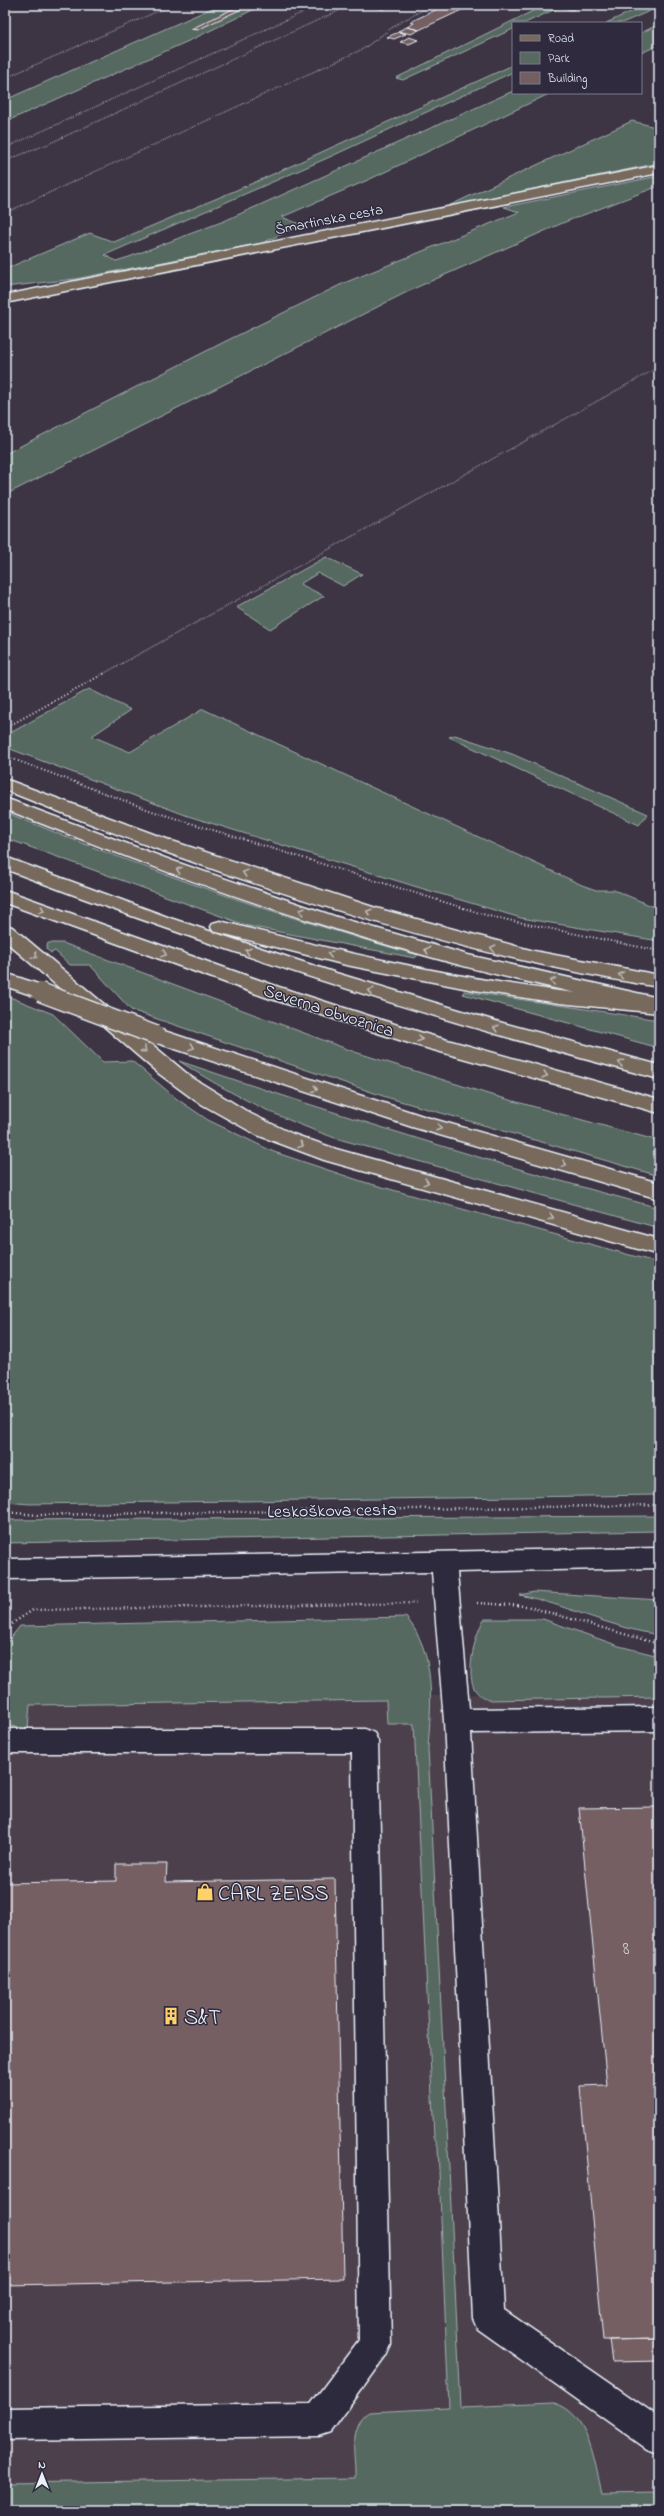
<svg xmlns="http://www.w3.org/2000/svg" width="664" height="2516" font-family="'Indie Flower',sans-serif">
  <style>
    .built { fill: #4e414d }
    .green { fill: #576961; stroke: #a0adac }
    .building { fill: #745e62; stroke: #e8f1f8 }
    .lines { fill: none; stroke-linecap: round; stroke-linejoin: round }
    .minor-casing { stroke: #e8f1f8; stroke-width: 3 }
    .major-casing { stroke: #e8f1f8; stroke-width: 3 }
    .highway-casing { stroke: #e8f1f8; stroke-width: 3 }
    .path-far2 { stroke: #e8f1f8; stroke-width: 1.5; stroke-dasharray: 0.5 1.5; stroke-linecap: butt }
    .path-far1 { stroke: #e8f1f8; stroke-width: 2; stroke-dasharray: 1 2.5; stroke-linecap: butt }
    .path { stroke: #e8f1f8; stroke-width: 2.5; stroke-dasharray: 1 3; stroke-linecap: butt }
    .minor { fill: #2f2a3d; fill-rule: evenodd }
    .major { fill: #77695c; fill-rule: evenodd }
    .highway { fill: #77695c; fill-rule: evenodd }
    .highway-bridge-casing { stroke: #e8f1f8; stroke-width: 21; stroke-linecap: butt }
    .highway-bridge { stroke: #77695c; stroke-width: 18 }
    .oneway { stroke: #bbbbba }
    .labels { text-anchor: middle; stroke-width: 3; stroke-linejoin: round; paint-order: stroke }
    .far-street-label { font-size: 15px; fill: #e8f1f8; stroke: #2f2a3d }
    .street-label { font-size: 18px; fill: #e8f1f8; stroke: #2f2a3d }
    .near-number-label { font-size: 19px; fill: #cbccd2 }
    .near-poi-label { font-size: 22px; fill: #e8f1f8; stroke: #2f2a3d; text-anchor: start }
  </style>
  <rect width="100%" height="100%" fill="#3d3444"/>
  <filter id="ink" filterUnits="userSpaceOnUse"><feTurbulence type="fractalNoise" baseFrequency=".025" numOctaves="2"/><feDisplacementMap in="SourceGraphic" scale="8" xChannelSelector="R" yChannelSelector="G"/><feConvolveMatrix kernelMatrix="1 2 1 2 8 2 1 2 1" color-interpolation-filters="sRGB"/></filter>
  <g filter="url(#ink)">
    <path class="built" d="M659,1692V2511H5V1701Z"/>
    <path class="green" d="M219,5H263L193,39L5,122V100Z
      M545,5H583L572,10L560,7L525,23H513V29L403,80L396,78Z
      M646,5L659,7L622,23H606Z
      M659,24V45L641,53V33Z
      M513,65V72L332,156L105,255L116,261L129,257L224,221L513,91V93H551L368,180L282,217L302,225L262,243L75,279L5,287V269L90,233L114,242L260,180Z
      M632,121L659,128V163L446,207Z
      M659,176V186L565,222L413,289L5,495V454L222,343L344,283L519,212L504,207Z
      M326,557L362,574L343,586L318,573L300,584L324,596L270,629L236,607Z
      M89,689L131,710L92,736L130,752L203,709L582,885L596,890H614L659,909V941L521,918L417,887L188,816L5,747V736Z
      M455,735L512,754L648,814L639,825L449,737Z
      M5,812C140,868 278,916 418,955L415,958L248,926L5,838Z
      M48,943H63L355,1052L488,1094L659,1141V1176L386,1097L131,1010L90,965H70L55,951L51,953L46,949Z
      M464,991L659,1020V1048L463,994Z
      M5,995L53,1014L103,1062L132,1061L177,1099L208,1120L274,1152L364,1182L659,1263V1495L30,1504L5,1502Z
      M179,1061C338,1115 497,1165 659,1208V1228L335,1138C279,1118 229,1094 179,1061Z
      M659,1516V1531L5,1543V1520Z
      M534,1592L659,1600V1635C611,1628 567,1605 520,1595Z
      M406,1617C437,1654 431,1703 428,1748L461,2407L554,2403C590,2413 594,2462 602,2493L659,2492V2511H5V2483L355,2478C356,2455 346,2426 369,2412L449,2408L438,2147L434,2137L414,1724H387L386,1700L30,1705L28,1729L5,1725V1645L20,1626Z
      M484,1619H543L619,1646L659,1656V1697L488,1700C482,1697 477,1694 474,1688C466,1670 475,1635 484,1619Z"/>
    <path class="building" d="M241,5H250L197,30L191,29Z
      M377,5H391L383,9L373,7Z
      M446,5L468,7L419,30L407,27L414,23L410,22Z
      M407,27L419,30L411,34L398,31Z
      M399,32L406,34L394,39L387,37Z
      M409,37L418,40L409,44L400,42Z
      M659,1807V2339L603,2340L580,2086L607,2085L579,1808Z
      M116,1864H167L166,1882L335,1879L343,2279L5,2285V1883L116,1881Z
      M659,2339V2361L612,2362L609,2340Z"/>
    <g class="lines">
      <g class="minor-casing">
        <path id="minor" d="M659,1548V1568L457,1572L469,1709L659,1707V1731L471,1733L504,2310L659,2417V2453L647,2449L478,2329L473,2318L444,1721L432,1572L5,1579V1559Z
          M5,1729H365L374,1733L378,1741L391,2345L386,2356L331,2432L319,2436L5,2440V2408L311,2404L359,2340L352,1753H5Z"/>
      </g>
      <g class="major-casing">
        <path id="major" d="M659,165V173L5,303V295Z
          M5,798L173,861L337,917L468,955L659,998V1012C584,995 509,979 434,958C288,918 146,866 5,809Z"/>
      </g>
      <g class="highway-casing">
        <path id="highway" d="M5,779L172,841L376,908L534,951L659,975V987C438,952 212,874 5,790Z
          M5,857L173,919L336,973L499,1022L659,1065V1079C437,1021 219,951 5,869Z
          M5,890L279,987L426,1034L659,1099V1113L412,1044L265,997L5,903Z
          M220,921C332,950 444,976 559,991C592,995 626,997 659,999V1013L559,1003L474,990L346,965L213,931L211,927L213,923Z
          M5,925L12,927L191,1077L251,1114L293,1134L336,1149L659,1239V1255L324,1160L257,1135L196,1101L158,1073L5,941Z
          M5,973L47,987L50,992L47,997L40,998L5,986Z
          M155,1028L426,1117L659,1183V1199L412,1127L148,1040L145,1035L148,1030Z"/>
      </g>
      <path class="path-far2" d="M5,78L172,5
        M5,148L319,5
        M5,161L48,144L351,5
        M5,213L363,49L397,24L432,5
        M103,674L659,367"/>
      <path class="path-far1" d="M5,728L105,673
        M5,756L152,811L489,916L659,951"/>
      <path class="path" d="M5,1512L37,1515L659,1505
        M477,1603L526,1606L659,1644
        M5,1628L33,1610L416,1603"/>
      <use href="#minor" class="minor"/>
      <use href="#major" class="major"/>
      <use href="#highway" class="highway"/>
      <g class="highway-bridge-casing">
        <path id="highway-bridge" d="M40,992L155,1035"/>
      </g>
      <use href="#highway-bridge" class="highway-bridge"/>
    </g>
    <defs><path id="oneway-chevron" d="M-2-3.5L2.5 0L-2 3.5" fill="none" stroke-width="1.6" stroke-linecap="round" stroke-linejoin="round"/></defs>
    <g class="oneway">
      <use href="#oneway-chevron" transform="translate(179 870) rotate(-161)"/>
      <use href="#oneway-chevron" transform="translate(245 873) rotate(-163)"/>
      <use href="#oneway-chevron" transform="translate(42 910) rotate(21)"/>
      <use href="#oneway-chevron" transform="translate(302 911) rotate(-162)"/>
      <use href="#oneway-chevron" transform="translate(369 912) rotate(-163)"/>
      <use href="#oneway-chevron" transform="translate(493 948) rotate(-166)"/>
      <use href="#oneway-chevron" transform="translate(427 950) rotate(-163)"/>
      <use href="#oneway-chevron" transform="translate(248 951) rotate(-161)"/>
      <use href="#oneway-chevron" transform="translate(164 954) rotate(19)"/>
      <use href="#oneway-chevron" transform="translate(330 954) rotate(-168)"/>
      <use href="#oneway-chevron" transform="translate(35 956) rotate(41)"/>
      <use href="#oneway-chevron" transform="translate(621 975) rotate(-170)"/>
      <use href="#oneway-chevron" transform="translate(553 981) rotate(-167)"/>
      <use href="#oneway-chevron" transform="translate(371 991) rotate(-163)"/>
      <use href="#oneway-chevron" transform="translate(496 1028) rotate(-164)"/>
      <use href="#oneway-chevron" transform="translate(420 1039) rotate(17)"/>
      <use href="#oneway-chevron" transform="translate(192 1047) rotate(19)"/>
      <use href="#oneway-chevron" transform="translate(144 1050) rotate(41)"/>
      <use href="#oneway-chevron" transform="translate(621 1063) rotate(-165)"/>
      <use href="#oneway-chevron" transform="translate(545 1075) rotate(16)"/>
      <use href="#oneway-chevron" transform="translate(315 1089) rotate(18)"/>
      <use href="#oneway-chevron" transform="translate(439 1128) rotate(16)"/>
      <use href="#oneway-chevron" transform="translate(301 1145) rotate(20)"/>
      <use href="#oneway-chevron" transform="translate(564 1164) rotate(16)"/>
      <use href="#oneway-chevron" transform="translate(426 1182) rotate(15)"/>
      <use href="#oneway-chevron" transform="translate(551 1217) rotate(15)"/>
    </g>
  </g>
  <defs>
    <g id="shop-bare" transform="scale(1.38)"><path d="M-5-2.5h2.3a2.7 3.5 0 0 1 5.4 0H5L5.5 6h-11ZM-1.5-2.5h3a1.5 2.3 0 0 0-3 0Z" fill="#ffd166" stroke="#2f2a3d" stroke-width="2.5" paint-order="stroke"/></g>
    <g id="building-bare" transform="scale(1.38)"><path d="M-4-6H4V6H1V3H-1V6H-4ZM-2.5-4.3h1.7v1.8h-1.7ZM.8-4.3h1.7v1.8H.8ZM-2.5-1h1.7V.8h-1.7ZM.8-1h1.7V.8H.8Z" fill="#ffd166" stroke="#2f2a3d" stroke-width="2.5" paint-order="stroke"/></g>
  </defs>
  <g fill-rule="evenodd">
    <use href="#shop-bare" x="205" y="1892"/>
    <use href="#building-bare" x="171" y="2016"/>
  </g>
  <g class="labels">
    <g class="far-street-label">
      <text transform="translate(329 219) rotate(-11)" y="5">Šmartinska cesta</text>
    </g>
    <g class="street-label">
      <text transform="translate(329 1010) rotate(18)" y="6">Severna obvoznica</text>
      <text transform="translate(332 1510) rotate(-1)" y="6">Leskoškova cesta</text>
    </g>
    <g class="near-number-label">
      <text x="626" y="1954">8</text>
    </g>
    <g class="near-poi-label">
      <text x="218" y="1900">CARL ZEISS</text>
      <text x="184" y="2024">S&amp;T</text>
    </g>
  </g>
  <rect width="664" height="2516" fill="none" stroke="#2f2a3d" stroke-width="20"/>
  <rect x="10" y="10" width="644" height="2496" fill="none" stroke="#e8f1f8" stroke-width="1.5" filter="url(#ink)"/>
  <rect x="512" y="22" width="130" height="72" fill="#2f2a3d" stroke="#797a88"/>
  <rect x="520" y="35" width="20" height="6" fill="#77695c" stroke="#797a88"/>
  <text x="548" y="42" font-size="12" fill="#e8f1f8">Road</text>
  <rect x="520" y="52" width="20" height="12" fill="#576961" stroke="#797a88"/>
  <text x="548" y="62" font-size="12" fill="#e8f1f8">Park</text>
  <rect x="520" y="72" width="20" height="12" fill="#745e62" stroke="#797a88"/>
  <text x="548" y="82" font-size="12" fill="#e8f1f8">Building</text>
  <g transform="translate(42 2474)" stroke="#2f2a3d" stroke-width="3" paint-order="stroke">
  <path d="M0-3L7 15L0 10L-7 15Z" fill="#e8f1f8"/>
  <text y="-6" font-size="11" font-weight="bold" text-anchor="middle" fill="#e8f1f8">N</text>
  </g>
</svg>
